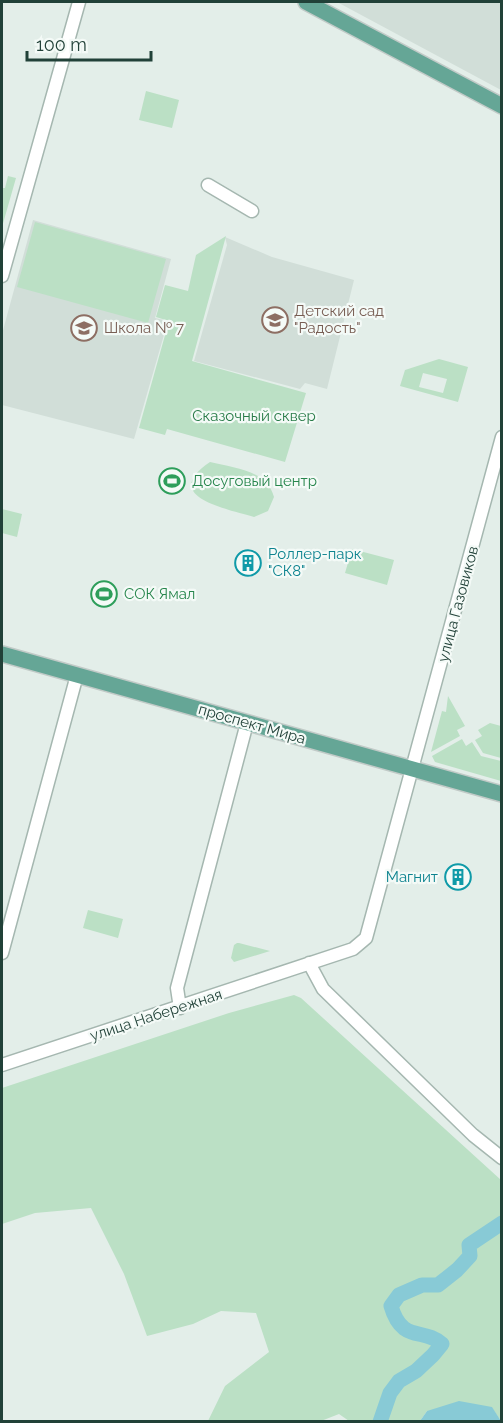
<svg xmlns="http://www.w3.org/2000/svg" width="503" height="1423" font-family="Raleway,sans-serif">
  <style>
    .built { fill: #d1ded8 }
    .green { fill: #bbe0c5; fill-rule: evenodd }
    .water { fill: #88cad6 }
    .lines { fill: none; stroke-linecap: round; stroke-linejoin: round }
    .river { stroke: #88cad6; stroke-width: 15 }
    .minor-casing { stroke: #a5b7b0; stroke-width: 15 }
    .major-casing { stroke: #c1cac7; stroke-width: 18 }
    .minor { stroke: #fff; stroke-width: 12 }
    .major { stroke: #65a696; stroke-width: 15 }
    .labels { text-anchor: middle; stroke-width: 4.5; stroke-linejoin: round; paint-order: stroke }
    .education-label { font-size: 15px; fill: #785e54; stroke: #f4faf7; text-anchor: start }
    .park-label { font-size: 15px; fill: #287b48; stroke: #f4faf7 }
    .leisure-label { font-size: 15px; fill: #27864d; stroke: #f4faf7; text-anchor: start }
    .culture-label { font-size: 15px; fill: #0d838f; stroke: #f4faf7; text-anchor: start }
    .street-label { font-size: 15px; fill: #214138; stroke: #f4faf7 }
  </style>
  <rect width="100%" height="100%" fill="#e3eee9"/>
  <path class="built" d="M337,2H501V90Z
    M33,220L171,259L155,318L168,321L134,439L2,405V334Z
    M225,237L272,257L354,280L327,389L305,383L300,389L194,361L227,245Z"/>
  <path class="green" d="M146,91L179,100L172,128L139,120Z
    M8,176L16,178L2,227V188H5Z
    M35,222L166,259L148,323L17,287Z
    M226,236L192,361L306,393L285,462L167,429L165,435L139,428L169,321L156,317L165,285L188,291L196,255Z
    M439,359L468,367L458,402L400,386L405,370ZM423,373L447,379L443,393L419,387Z
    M210,462C234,468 267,470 274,497L268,511L254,517C228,509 158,497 210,462Z
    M2,509L22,514L17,537L2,533Z
    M352,549L394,560L387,585L345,573Z
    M448,696L465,726L457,730L460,736L431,752L442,711L446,712Z
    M490,723L501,726V758L483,753L475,740L482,736L478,730Z
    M462,739L466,746L472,742L481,756L501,761V781L435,762L432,756Z
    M88,910L123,919L118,938L83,928Z
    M237,943H239L270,951L234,962L231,958L234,945Z
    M294,995L301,998L501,1180V1421L492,1408L427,1411L420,1421H349L339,1414L321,1421H208L225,1386L269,1352L256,1313L221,1311L193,1324L147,1336L124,1274L91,1208L35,1213L2,1224V1088L229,1013Z"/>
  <path class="water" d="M459,1401L492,1407L501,1421H420L427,1411Z"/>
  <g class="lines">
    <path class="river" d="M380,1422L390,1393L399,1381L416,1371L433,1355L442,1344C424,1327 402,1344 391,1306L399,1295L422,1285H438L457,1270L470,1256L469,1245L502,1223"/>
    <g class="minor-casing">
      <path id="minor" d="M208,185L252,211
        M2,276L79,2
        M2,953L77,675
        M309,963L323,989L473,1135L502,1158
        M180,1008L177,988L247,723
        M2,1065L353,949L366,938L502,437"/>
    </g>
    <g class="major-casing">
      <path id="major" d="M306,2L502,106
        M2,654L502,794"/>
    </g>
    <use href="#minor" class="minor"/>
    <use href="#major" class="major"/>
  </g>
  <defs>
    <g id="school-ring" transform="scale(1.35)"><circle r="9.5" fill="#f4faf7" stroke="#8d6e63" stroke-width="1.5"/><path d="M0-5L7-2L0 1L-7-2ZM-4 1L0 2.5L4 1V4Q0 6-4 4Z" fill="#8d6e63"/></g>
    <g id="stadium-ring" transform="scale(1.35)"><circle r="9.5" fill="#f4faf7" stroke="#2e9e5b" stroke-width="1.5"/><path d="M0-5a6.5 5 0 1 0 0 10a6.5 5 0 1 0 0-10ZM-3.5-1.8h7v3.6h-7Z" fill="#2e9e5b"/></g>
    <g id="building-ring" transform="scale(1.35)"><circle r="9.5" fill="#f4faf7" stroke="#0f9aa8" stroke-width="1.5"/><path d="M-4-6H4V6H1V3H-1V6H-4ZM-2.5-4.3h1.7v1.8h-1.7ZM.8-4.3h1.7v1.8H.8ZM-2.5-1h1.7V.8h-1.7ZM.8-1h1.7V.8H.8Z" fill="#0f9aa8"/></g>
  </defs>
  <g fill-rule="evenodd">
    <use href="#school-ring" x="275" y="320"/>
    <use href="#school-ring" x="84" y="328"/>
    <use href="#stadium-ring" x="172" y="481"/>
    <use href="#building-ring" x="248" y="563"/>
    <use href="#stadium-ring" x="104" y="594"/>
    <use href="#building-ring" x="458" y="877"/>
  </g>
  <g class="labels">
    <g class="education-label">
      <text x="294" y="316">Детский сад<tspan x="294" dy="17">"Радость"</tspan></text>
      <text x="104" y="333">Школа № 7</text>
    </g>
    <g class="park-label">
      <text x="254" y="421">Сказочный сквер</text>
    </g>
    <g class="leisure-label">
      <text x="192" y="486">Досуговый центр</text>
      <text x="124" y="599">СОК Ямал</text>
    </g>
    <g class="culture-label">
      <text x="268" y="559">Роллер-парк<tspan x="268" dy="17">"СК8"</tspan></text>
      <text x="438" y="882" text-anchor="end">Магнит</text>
    </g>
    <g class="street-label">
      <text transform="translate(458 604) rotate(-75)" y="5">улица Газовиков</text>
      <text transform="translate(252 724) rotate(16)" y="5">проспект Мира</text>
      <text transform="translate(156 1015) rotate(-18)" y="5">улица Набережная</text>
    </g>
  </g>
  <rect width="503" height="1423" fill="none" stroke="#214138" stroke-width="6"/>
  <path d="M27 51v9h124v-9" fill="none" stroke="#214138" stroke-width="3"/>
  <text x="36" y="51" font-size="18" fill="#214138" stroke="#f4faf7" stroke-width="4.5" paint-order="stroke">100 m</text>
</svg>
